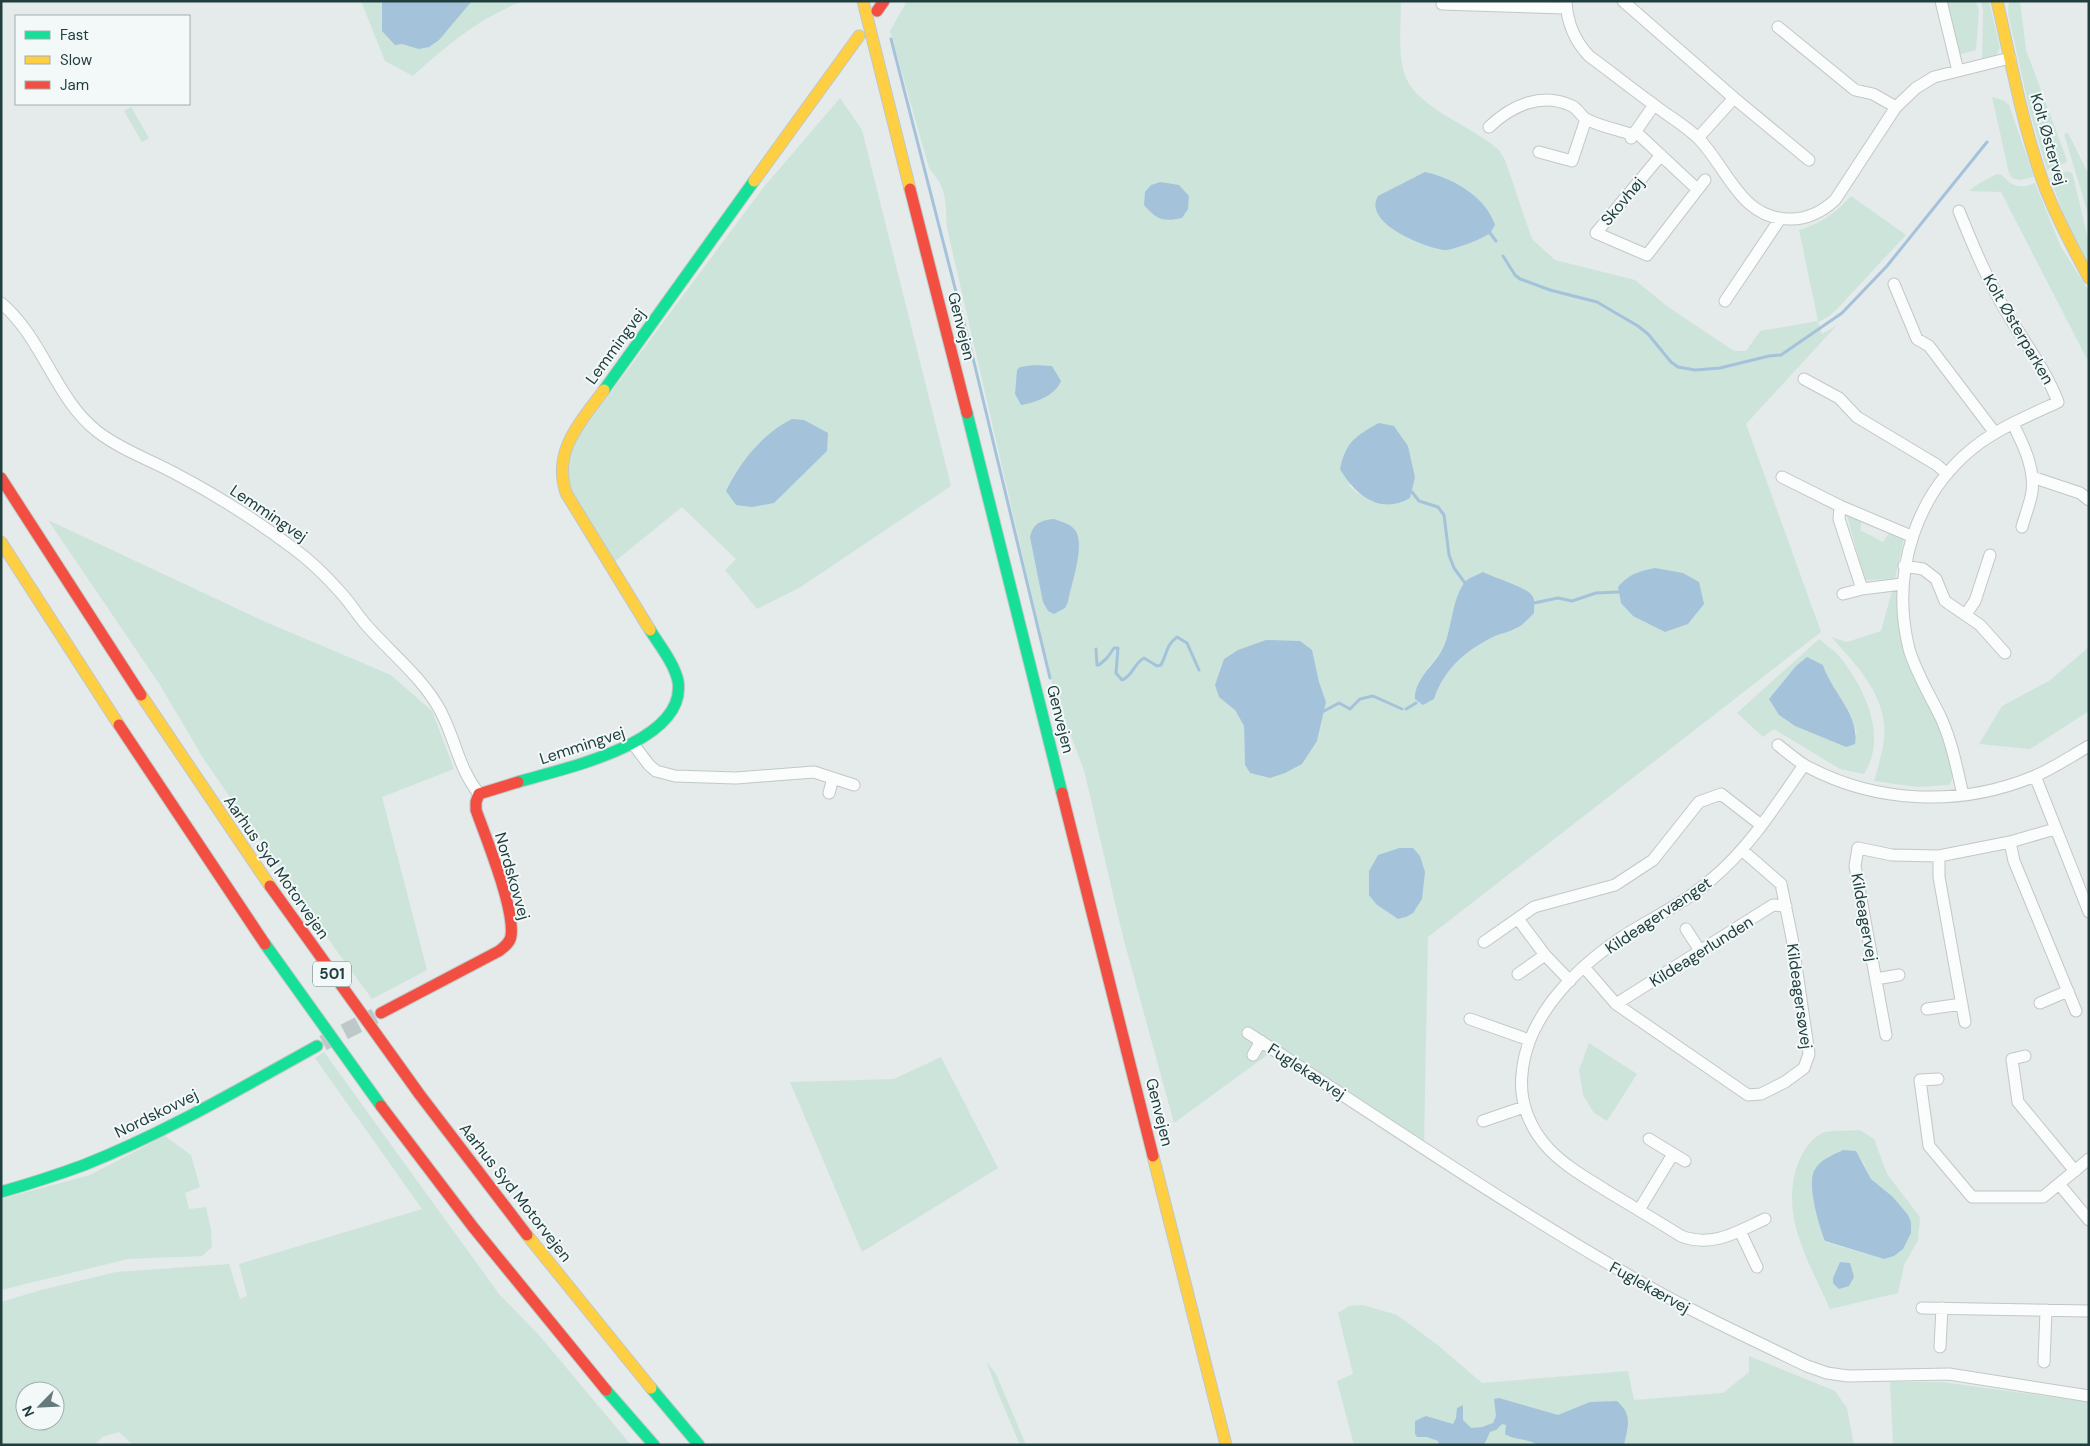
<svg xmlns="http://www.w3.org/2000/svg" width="2090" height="1446" font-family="'DM Sans',sans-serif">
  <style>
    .green { fill: #cde4db; fill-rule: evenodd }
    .water { fill: #a4c3db }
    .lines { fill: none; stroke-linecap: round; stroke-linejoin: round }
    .stream { stroke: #a4c3db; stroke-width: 3 }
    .secondary-tunnel { stroke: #bec8c8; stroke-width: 16; stroke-dasharray: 16 8; stroke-linecap: butt }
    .street-casing { stroke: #c2c7c7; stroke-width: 13 }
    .fast-casing { stroke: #c0c8c7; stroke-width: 13 }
    .slow-casing { stroke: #c0c8c7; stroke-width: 13 }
    .jam-casing { stroke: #c0c8c7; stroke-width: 13 }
    .street { stroke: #fbfcfc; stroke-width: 11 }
    .fast { stroke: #16e098; stroke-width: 11 }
    .slow { stroke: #ffcf43; stroke-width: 11 }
    .jam { stroke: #f24e42; stroke-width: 11 }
    .labels { text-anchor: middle; stroke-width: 4; stroke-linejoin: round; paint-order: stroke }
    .shield { fill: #f3f9f8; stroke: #607676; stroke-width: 1 }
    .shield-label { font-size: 15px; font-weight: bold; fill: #213e3f }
    .street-label { font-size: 16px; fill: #213e3f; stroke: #f3f9f8 }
  </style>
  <rect width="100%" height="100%" fill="#e5eaea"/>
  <path class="green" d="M361,1H523C481,17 445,46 413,76L385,61Z
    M907,1H1401C1401,25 1397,56 1406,78C1418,108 1475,128 1499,150L1505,160L1532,239L1555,260L1635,280L1668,307L1734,351H1746L1760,331L1818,321L1799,230C1820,224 1836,213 1851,196L1906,235L1837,309L1828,317L1818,322L1822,334L1837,325L1746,424L1821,632L1428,937L1424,1143L1278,1047L1174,1123L1123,937L1084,770L1054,692L947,228C945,201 948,190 929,168L890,31ZM1394,426L1408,446L1415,477L1373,502L1356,492L1349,485ZM1483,573L1533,597L1534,613C1529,618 1523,625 1517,629C1510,632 1501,633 1495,636C1466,650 1444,669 1434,699L1428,668L1442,650L1453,620L1458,594L1467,580ZM1319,682L1326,702L1317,741L1270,778L1250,773L1245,765L1244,726L1235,710ZM1399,848L1406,917L1398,919L1377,905L1369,871L1378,855Z
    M1945,1H1976L1979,12L1976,50L1958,55Z
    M1981,1H1989L2000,48L1995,57L1982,61L1983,10Z
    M2009,1H2020L2026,50L2067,160L2066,163L2047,170L2030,112L2008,13Z
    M1992,97L2005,101L2009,105L2034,177L2019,180L2012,178L2009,173Z
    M840,98L862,130L951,486L799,588L757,609L725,570L736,559L682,507L614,562L567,485L571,446L763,188Z
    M131,107L149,138L142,142L124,111Z
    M2068,133L2089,175V217L2064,134Z
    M2067,171L2072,173L2074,180L2089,243V265L2070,231L2050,178Z
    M1997,174L2002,175C2012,187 2020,189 2035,183L2061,247L2089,291V363L2001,192L1969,191L1978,184Z
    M1847,516L1862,520L1860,530L1883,542L1890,532L1904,539L1895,579L1865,580Z
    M48,520L268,623L391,675L432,711L454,769L382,797L427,970L372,999L336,950L203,758L160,685Z
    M1895,590L1897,592C1898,612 1899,630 1904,649C1907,660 1911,672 1916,682C1925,701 1965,768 1949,785L1917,787L1874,781C1879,763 1886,743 1884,724C1881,690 1853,661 1831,637L1847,642L1881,631L1892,591Z
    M1819,639C1826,645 1834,650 1840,657C1865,689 1888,736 1864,774L1840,769L1774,729L1763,737L1737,713ZM1823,665L1827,678L1844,703L1857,733L1847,747L1795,726L1779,715Z
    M2089,647V711L2030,749L1979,744L2002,706L2049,681Z
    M1589,1043L1637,1074L1607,1121L1594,1113L1583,1095L1579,1070Z
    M324,1052L499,1294L539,1335L631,1445H133L119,1432L102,1437L95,1445H14L12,1440L13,1445H1V1302L41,1290L116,1272L229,1264L240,1299L247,1296L239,1264L422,1209L315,1058ZM25,1391H55V1421H25Z
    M941,1057L998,1168L862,1252L790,1082L894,1079Z
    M1860,1130L1874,1139L1887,1174L1920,1217L1918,1240L1904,1265L1898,1293L1830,1309C1810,1264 1780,1217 1797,1166C1801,1154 1809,1140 1822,1133C1829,1130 1851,1131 1860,1130ZM1862,1160L1871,1179L1893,1198L1884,1259L1825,1242Z
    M165,1136L191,1155L200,1187L185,1193L189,1209L206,1207L211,1230L212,1247L202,1256L128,1259L1,1290V1199L90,1175Z
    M1363,1305L1397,1315L1439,1346L1482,1383L1628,1371L1634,1400L1723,1393L1749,1372V1356L1835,1391L1847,1408L1854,1445H1354L1337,1381L1353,1374L1338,1313L1349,1306Z
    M987,1362L996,1374L1026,1445H1020L995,1386Z
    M1890,1382H1942L2089,1402V1445H1893Z"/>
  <path class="water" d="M382,1H472L439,40L429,47L419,49L402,44L395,45L382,31Z
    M1425,172C1453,178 1486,197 1495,225C1493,228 1492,230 1491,232C1486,238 1451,251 1444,250C1424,247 1362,223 1378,196Z
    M1160,182L1179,185L1189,196L1188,209L1182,218C1163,222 1157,220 1144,205L1145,192L1151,185Z
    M1034,365L1052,366L1061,381C1056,395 1035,403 1021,405L1015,394L1017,370L1020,367Z
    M792,419L804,420L828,433L827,451L774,503L752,507L736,505L726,491C741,461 762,434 792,419Z
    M1379,423L1394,426L1408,446L1415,477L1410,498C1380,515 1356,496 1340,469C1346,442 1355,436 1379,423Z
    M1054,519C1061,522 1070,523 1075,530C1086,544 1071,585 1068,602L1065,608L1054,614L1048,611L1043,602L1030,537C1033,524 1040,520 1054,519Z
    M1655,568L1683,573L1699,582L1704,604L1688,624L1665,632L1633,616L1621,603L1618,587C1629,574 1639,571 1655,568Z
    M1483,572C1494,578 1528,587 1533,597C1535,601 1534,608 1534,613C1529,618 1523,625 1517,628C1510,632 1502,633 1495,636C1466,650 1444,669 1434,699L1423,705L1415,699C1414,680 1434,665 1442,650C1453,629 1451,598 1466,581C1470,577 1478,575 1483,572Z
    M1266,640L1300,641L1312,650L1319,682L1326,702L1317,741L1302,764L1285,773L1270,778L1250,773L1245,765L1244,726L1235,710L1219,697L1215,685L1224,659L1238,650Z
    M1807,657L1823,665C1831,691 1860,715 1855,744L1846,747L1795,726L1779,715L1769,699L1796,666Z
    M1399,848H1413L1420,856L1425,872L1422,899L1413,913L1406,917L1398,919L1377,905L1369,895V871L1378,855Z
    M1843,1150L1856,1151L1871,1179L1893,1197L1908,1215L1911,1222V1233L1903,1249L1894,1256L1884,1259L1825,1241C1819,1226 1807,1186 1814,1171C1819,1160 1833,1155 1843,1150Z
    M1840,1262L1850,1263L1854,1277L1849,1286L1839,1289L1833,1283V1278Z
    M1499,1398L1558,1415L1590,1402L1617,1401C1633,1415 1628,1426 1624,1445H1538C1527,1438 1516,1441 1505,1434L1506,1425L1502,1424L1496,1430L1490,1432L1484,1445H1439L1438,1441L1427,1437H1417L1415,1434V1421L1426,1416L1453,1424L1456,1418L1457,1408L1463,1405V1420L1471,1428L1482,1427L1493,1423L1496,1416L1494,1399Z"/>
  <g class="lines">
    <path class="stream" d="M891,39L973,358L1050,678
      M1490,233L1496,241
      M1503,256L1515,275L1520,279L1550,290L1597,302L1638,326L1648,334L1671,362L1678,367L1695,370L1720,368L1769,356L1781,355L1842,313L1887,266L1987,142
      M1412,492L1419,501L1438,507L1444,515L1449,555L1454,568L1465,583
      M1534,603L1558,598L1572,601L1596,593L1619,592
      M1096,649L1097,665H1099L1107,658L1114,648H1118L1116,673L1122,680C1133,676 1134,663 1144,658L1157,666L1161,665C1167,654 1166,645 1177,637L1187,643L1199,670
      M1406,709L1416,703
      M1324,711L1339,703L1350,709L1360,699L1373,696L1402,709"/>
    <path class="secondary-tunnel" d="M323,1043L375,1016"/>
    <g class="street-casing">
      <path id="street" d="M1566,1C1567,23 1574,40 1589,56C1611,72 1632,89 1653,104C1668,116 1685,125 1699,139C1728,169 1741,220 1791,219C1808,219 1823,211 1835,200L1896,107L1916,88L1934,77L2010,58
        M1623,1L1734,98L1809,160
        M1941,1L1958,71
        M1442,4L1566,8
        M1778,27L1855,90L1873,94L1896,107
        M1489,127C1511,106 1542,91 1572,106C1578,109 1581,116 1586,119C1598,126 1620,130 1633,135
        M1636,132L1697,189
        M1631,138L1654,105
        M1698,138L1734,98
        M1539,152L1572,161L1586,119
        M1661,155L1596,233L1647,255L1705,180
        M1959,211C1974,248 1989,284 2010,318C2027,346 2046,371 2058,402C2032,414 2004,426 1981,442C1916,489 1890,572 1909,649C1916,673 1930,695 1941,718C1952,742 1957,769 1963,795
        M1894,284L1917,339L1929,346L1995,433
        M1725,301L1780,219
        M1,303C43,338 55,399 98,432C121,450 153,461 178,475C218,496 257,521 293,548C311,561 327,577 342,594C351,604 358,616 368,627C392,654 424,679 441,712C456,741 458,767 479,794
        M1804,379L1839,398L1857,417L1937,465L1947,474
        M2013,424C2023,444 2035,468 2032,492C2030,504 2025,516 2022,527
        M1782,477L1840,506L1911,536
        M2032,477L2080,493L2089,500
        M1840,506L1839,519L1862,589
        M1904,566L1923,569L1936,579L1945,601L1980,625L2005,653
        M1843,594L1862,589L1902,584
        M1966,614L1975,601L1990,555
        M634,745L649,765L656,771L675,776L736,778L814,772L854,785
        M1778,745C1787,752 1796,760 1806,766C1877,804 1961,807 2035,776C2054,768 2071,756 2089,746
        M2035,776L2089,912
        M829,793L833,778
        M2010,842L2014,861L2076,1011
        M1939,856V877L1965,1022
        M1518,919L1545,955L1570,981
        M1686,929L1701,952
        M1484,942L1534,907L1615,885L1653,860L1699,802L1721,794L1761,825
        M1584,967L1616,1004L1748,1095L1761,1094L1785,1082L1804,1068L1809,1054L1792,938L1781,884L1742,850
        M1518,974L1545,955
        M1876,979L1899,975
        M2040,1003L2068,991
        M1616,1004L1773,905L1786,906
        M1927,1009L1962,1004
        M1470,1019L1529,1040
        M1248,1033C1374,1115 1498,1200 1628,1275C1686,1309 1747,1337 1807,1366L1827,1373L1848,1376L1949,1374L2089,1396
        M1886,1035L1855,866L1858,848L1892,855L1939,856L2010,842L2055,829
        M1253,1055L1261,1041
        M2025,1056L2012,1059L2018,1102L2075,1171
        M1938,1079L1920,1080L1929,1146L1972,1197H2043L2089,1159
        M1483,1121L1524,1107
        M1649,1139L1685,1161
        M2059,1184L2089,1220
        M1639,1210L1673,1154
        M1765,1219C1737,1232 1712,1248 1681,1236C1657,1221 1632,1206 1607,1191C1587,1178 1566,1167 1549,1149C1530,1129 1519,1102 1522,1074C1527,1013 1581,963 1630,932C1658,915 1687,901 1712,879C1750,847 1776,805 1804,765
        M1740,1231L1757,1267
        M1922,1308L2089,1311
        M1940,1347L1942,1308
        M2044,1362L2046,1310"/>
    </g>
    <g class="fast-casing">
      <path id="fast" d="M604,390L754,181
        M967,413L1062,793
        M518,782C560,769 688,744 678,681C674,663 660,646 650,630
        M265,944L381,1106
        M1,1192C29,1184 57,1175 84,1165C165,1133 241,1088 317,1046
        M651,1388L699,1445
        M606,1390L654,1445"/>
    </g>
    <g class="slow-casing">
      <path id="slow" d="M863,1L910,189
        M1997,1C2011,61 2022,123 2043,182C2055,215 2072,247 2089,278
        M754,181L859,36
        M604,390C581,422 552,450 566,493L650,630
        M1,542L119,725
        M141,695L270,886
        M1153,1156L1226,1445
        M527,1235L651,1388"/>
    </g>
    <g class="jam-casing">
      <path id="jam" d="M877,11L884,1
        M910,189L967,413
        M1,478L141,695
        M119,725L265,944
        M1062,793L1153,1156
        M270,886L420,1095L527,1235
        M381,1013L499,951C504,947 510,943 511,936C515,909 486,838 476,810V802L479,794L518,782
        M381,1106L473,1227L606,1390"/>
    </g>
    <use href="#street" class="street"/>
    <use href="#fast" class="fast"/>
    <use href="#slow" class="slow"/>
    <use href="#jam" class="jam"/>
  </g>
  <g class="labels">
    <rect class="shield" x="313" y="961.5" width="38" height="25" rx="4"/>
    <g class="shield-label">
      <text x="332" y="979">501</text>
    </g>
    <g class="street-label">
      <text transform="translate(2049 139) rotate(74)" y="6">Kolt Østervej</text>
      <text transform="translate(1622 201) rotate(-50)" y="6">Skovhøj</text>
      <text transform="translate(962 326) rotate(76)" y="6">Genvejen</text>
      <text transform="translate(2019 329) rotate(60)" y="6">Kolt Østerparken</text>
      <text transform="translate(615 346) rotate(-54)" y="6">Lemmingvej</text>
      <text transform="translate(269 513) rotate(34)" y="6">Lemmingvej</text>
      <text transform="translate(1061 719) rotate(76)" y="6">Genvejen</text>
      <text transform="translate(582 745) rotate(-18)" y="6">Lemmingvej</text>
      <text transform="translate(277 867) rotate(55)" y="6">Aarhus Syd Motorvejen</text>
      <text transform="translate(513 876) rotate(74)" y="6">Nordskovvej</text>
      <text transform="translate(1658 915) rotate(-34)" y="6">Kildeagervænget</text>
      <text transform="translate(1865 917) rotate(80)" y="6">Kildeagervej</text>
      <text transform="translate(1701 951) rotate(-32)" y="6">Kildeagerlunden</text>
      <text transform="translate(1800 996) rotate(82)" y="6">Kildeagersøvej</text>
      <text transform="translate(1307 1071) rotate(33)" y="6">Fuglekærvej</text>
      <text transform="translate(1160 1112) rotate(76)" y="6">Genvejen</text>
      <text transform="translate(156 1113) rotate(-26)" y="6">Nordskovvej</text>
      <text transform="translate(516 1192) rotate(52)" y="6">Aarhus Syd Motorvejen</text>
      <text transform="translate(1650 1287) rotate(29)" y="6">Fuglekærvej</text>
    </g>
  </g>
  <rect width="2090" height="1446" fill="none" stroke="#213e3f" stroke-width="5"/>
  <rect x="15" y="15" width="175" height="90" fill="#f3f9f8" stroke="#9faeae"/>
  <rect x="25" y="31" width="25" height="8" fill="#16e098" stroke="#9faeae"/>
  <text x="60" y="40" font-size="15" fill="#213e3f">Fast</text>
  <rect x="25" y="56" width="25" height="8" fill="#ffcf43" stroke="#9faeae"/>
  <text x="60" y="65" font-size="15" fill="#213e3f">Slow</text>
  <rect x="25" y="81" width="25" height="8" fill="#f24e42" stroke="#9faeae"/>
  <text x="60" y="90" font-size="15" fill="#213e3f">Jam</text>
  <g transform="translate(40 1406) rotate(246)"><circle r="24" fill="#f3f9f8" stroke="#9faeae"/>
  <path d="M0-4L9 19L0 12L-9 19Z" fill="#667a7b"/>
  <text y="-8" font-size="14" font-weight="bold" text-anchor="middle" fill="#213e3f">N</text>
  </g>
</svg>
